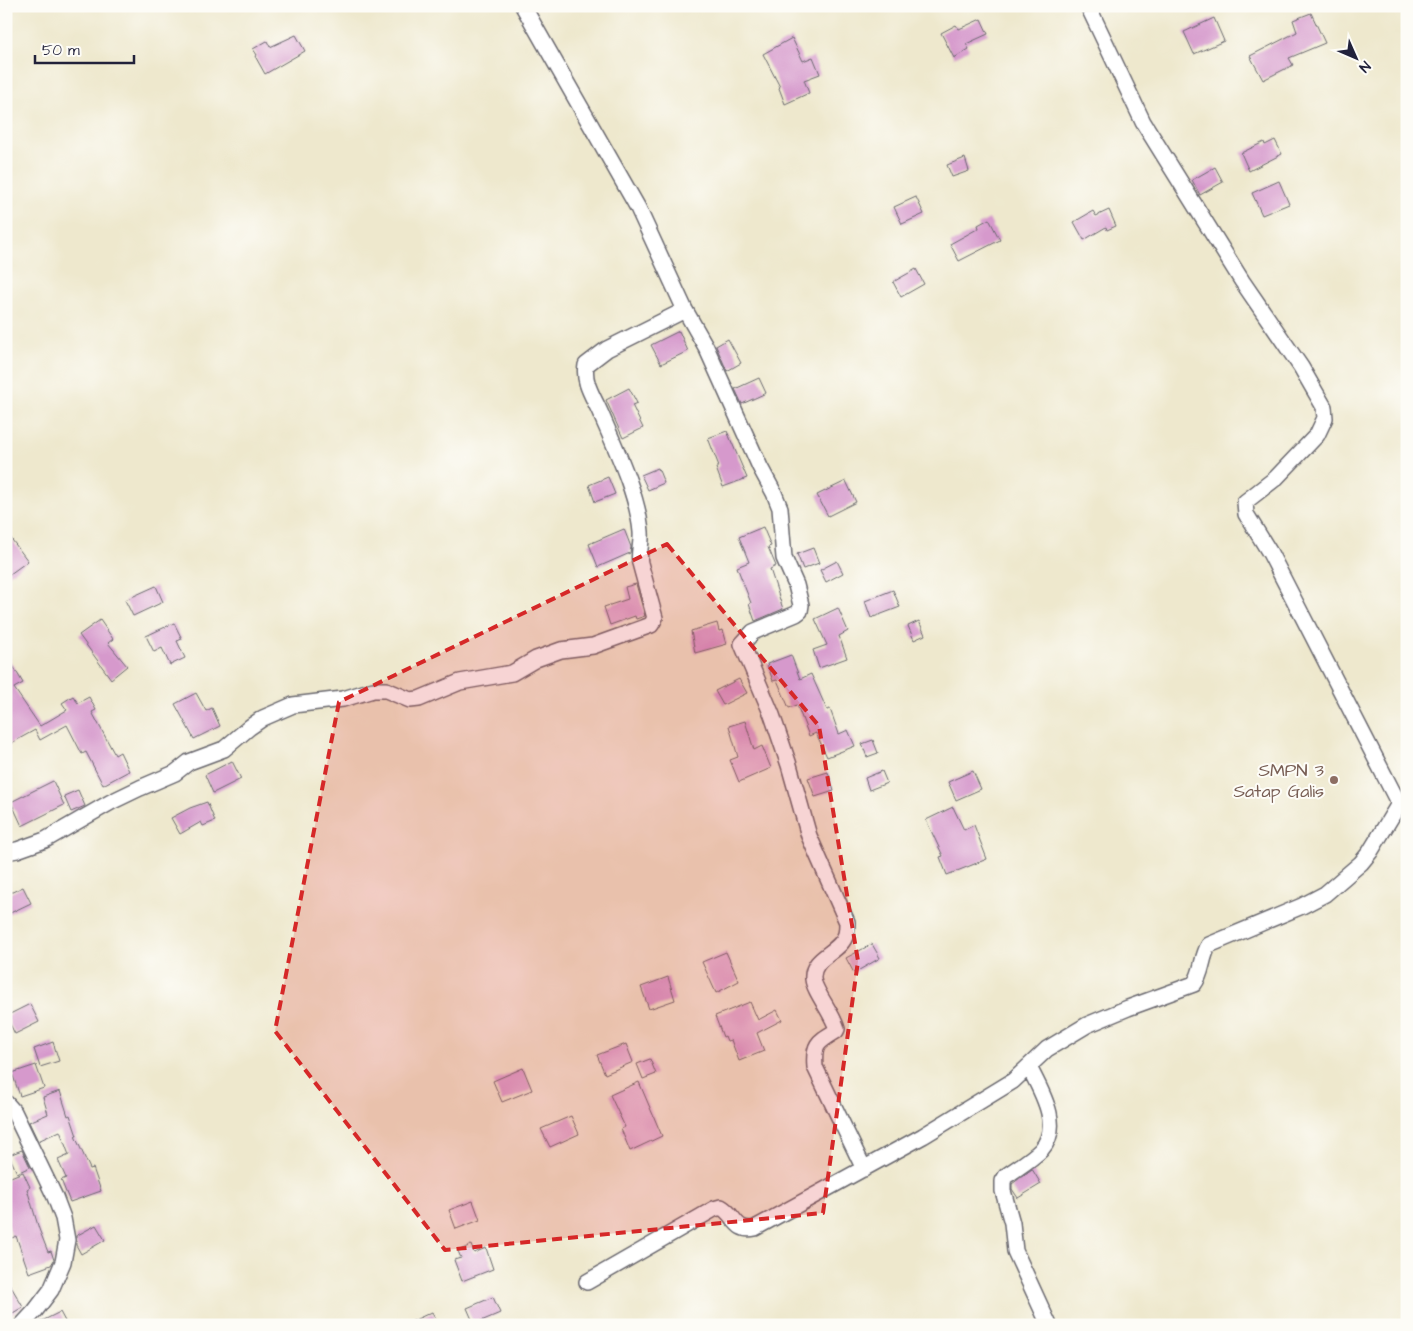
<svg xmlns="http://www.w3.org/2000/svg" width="1413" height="1331" font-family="'Architects Daughter',sans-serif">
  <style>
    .building { fill: #d699cc }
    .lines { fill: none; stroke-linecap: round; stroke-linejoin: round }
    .street-casing { stroke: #69676e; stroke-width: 18 }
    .street { stroke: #fff; stroke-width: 15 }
    .marked { fill: #d62828; fill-opacity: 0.2; stroke: #d62828; stroke-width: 4; stroke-dasharray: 10 6; stroke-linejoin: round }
    .education-dot { fill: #8d6e63; stroke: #fdfcf7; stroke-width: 2 }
    .labels { text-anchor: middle; stroke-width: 4; stroke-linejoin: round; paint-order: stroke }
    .education-label { font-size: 18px; fill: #785e54; stroke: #fdfcf7; text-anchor: end }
  </style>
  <rect width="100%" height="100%" fill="#fdfcf7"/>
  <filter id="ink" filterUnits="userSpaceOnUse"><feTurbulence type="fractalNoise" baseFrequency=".02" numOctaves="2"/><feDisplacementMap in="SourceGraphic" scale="10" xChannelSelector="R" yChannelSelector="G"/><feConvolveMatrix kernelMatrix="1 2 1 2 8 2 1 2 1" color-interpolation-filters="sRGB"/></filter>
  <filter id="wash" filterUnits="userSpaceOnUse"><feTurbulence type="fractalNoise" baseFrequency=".0096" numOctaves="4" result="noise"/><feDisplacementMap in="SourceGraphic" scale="20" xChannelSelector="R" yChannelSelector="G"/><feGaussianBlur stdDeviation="1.12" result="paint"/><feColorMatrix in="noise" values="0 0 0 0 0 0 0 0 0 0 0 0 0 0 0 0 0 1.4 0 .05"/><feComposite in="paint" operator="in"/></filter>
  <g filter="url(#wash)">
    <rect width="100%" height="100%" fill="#eee8cd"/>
    <g id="blocks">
      <path class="building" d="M1311,13L1325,43L1289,58L1293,65L1263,80L1250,56L1297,32L1293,20Z
        M1214,18L1224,41L1194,54L1184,32Z
        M981,19L988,34L966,44L969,49L954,58L941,33L956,25L959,29Z
        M296,35L305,51L265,74L255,56L257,55L253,49L267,41L270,47Z
        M792,38L803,61L813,57L820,74L804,80L809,93L785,104L779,88L780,87L763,54Z
        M1275,140L1282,154L1249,171L1241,153L1264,142L1265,145Z
        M965,158L969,171L952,177L947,165Z
        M1215,167L1223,182L1200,195L1192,180Z
        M1279,181L1289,204L1262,215L1252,193Z
        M916,197L924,214L902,224L894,207Z
        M1109,210L1116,226L1107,230L1106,227L1084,240L1074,222L1093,211L1096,216Z
        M989,219L1000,240L959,261L950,244L979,228L978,225Z
        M916,269L924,284L901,297L893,282Z
        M679,331L688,351L661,364L651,345Z
        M728,339L741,363L727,371L716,346Z
        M759,378L766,393L742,404L735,389Z
        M629,388L637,403L632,405L643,428L623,438L606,400Z
        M727,431L747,478L723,487L716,468L719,466L708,438Z
        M658,468L664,483L648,490L641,475Z
        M608,477L615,494L595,502L589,485Z
        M846,481L856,502L828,516L817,495Z
        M763,527L771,546L768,547L776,566L770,569L783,609L755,621L749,604L751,603L737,567L749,562L739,537Z
        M624,529L631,547L630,553L598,567L589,544Z
        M6,532L28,561L6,577Z
        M813,548L819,563L803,569L797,554Z
        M837,561L843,573L826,582L820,570Z
        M636,584L645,616L636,619L635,616L610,625L604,607L628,599L625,587Z
        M156,586L163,602L133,616L125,600Z
        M893,590L900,607L871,618L865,601Z
        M838,608L848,631L839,636L847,658L819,668L813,650L827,645L815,619Z
        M100,620L113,639L108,643L127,666L111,679L79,635Z
        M919,621L925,635L914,640L908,626Z
        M174,623L182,639L177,641L185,658L170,665L162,648L154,652L146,636Z
        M717,623L719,631L723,630L727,644L695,653L691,631Z
        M6,654L23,683L14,688L40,726L67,710L62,703L73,696L78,703L89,697L96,710L92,712L115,755L120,752L129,771L103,785L86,752L82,754L67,725L40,740L35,730L6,746Z
        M791,655L800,679L811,674L827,710L830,709L839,734L848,730L855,746L827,757L816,733L809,736L797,705L789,708L777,680L773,681L767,664Z
        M739,679L747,693L723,705L715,691Z
        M196,693L206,711L212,708L220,726L194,739L175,704Z
        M745,721L754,750L762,746L771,768L739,782L730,760L738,757L729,726Z
        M873,740L878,753L867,757L862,744Z
        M232,761L241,779L213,793L205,775Z
        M882,771L887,783L869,790L865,778Z
        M973,771L981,789L956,800L948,782Z
        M828,772L834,791L815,797L808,778Z
        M53,781L64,805L22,826L11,802Z
        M78,790L85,806L71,812L64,796Z
        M207,802L215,821L203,826L201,822L180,834L171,818L190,808Z
        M953,807L964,830L974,825L987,859L947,875L940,857L943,856L926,820Z
        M23,887L31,903L6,915V895Z
        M872,944L880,958L854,973L846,958Z
        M726,952L739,981L716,993L702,962Z
        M668,977L675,1000L649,1009L641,987Z
        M750,1002L758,1020L777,1010L782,1020L757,1033L764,1051L739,1061L731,1040L727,1041L725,1036L723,1037L715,1016Z
        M30,1004L39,1022L15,1034L6,1016Z
        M53,1042L59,1061L40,1067L34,1049Z
        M626,1044L633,1062L605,1074L597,1055Z
        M650,1059L656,1074L643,1079L637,1064Z
        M36,1065L44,1088L20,1096L12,1073Z
        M523,1068L532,1090L502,1102L493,1081Z
        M639,1082L662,1136L630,1151L621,1129L625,1127L610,1095Z
        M60,1091L68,1116L70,1115L77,1136H75L90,1169L93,1168L101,1191L70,1202L61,1180L66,1178L58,1160L69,1155L60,1131L38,1141L29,1122L48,1114L43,1097Z
        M571,1116L579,1134L550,1147L541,1129Z
        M22,1150L30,1167L17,1173L9,1155Z
        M1032,1169L1041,1184L1018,1198L1012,1189V1184Z
        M23,1172L30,1187L27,1189L39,1229L48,1252L51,1251L54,1260L51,1265L29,1273L16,1236L12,1238L6,1219V1179Z
        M473,1201L480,1220L456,1229L449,1210Z
        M96,1225L105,1240L81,1254L76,1245V1236Z
        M471,1245L474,1253L486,1248L493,1269L462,1281L454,1260L461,1258L458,1251Z
        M6,1278L23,1307L6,1317Z
        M493,1297L500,1313L474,1324L467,1308Z
        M60,1312L67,1325H35L36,1324Z
        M432,1312L439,1325H404Z"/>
    </g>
  </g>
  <g filter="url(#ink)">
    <use href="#blocks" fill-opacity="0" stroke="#69676e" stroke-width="1"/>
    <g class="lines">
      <g class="street-casing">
        <path id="street" d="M523,6L638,208L685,310L706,347L760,467L774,493L780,508L784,558L796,585L801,605L800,611L796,614L753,632L742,644L772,715L789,765L809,836L847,922C847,926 847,930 846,934C841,953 811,956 813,979C814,991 833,1014 837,1029L836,1031C818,1042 813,1044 815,1067L864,1169
          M1088,6L1143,122L1242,281L1301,367L1324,407L1325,418L1317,435L1276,478L1245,502L1246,514L1270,553L1399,804
          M6,852L17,850L45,840L111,802L140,788L175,773L189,762L224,749L250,727L263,718L293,705L343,699L373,690H386L410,700L419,699L460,682L512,673L536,659L561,650L593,646L651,625L655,618L640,563C638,553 642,543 641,532C638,495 615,447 600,412C593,396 583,383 586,365L607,349L685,310
          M1029,1067C1041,1091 1063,1126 1041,1150C1031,1160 1017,1168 1006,1176L1003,1181V1191L1012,1223L1015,1251L1049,1325
          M6,1103L14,1112L55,1197L63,1218L67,1240L63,1262L51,1290L35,1311L22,1325
          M587,1282L714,1209L721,1207C735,1214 735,1233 755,1228L923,1136L1013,1081L1047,1049L1087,1025L1128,1008L1194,984C1203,973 1201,957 1209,945L1302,906L1325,894L1361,863L1370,852L1399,804L1407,800"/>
      </g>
      <use href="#street" class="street"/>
    </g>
  </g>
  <path class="marked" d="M667,544L819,726L858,961L823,1213L445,1250L275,1031L339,702Z"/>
  <circle class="education-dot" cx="1334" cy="780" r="5"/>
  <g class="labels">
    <g class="education-label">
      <text x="1324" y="776">SMPN 3<tspan x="1324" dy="21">Satap Galis</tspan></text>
    </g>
  </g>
  <rect width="1413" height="1331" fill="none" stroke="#fdfcf7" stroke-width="25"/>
  <g transform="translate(1356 58) rotate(135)" stroke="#fdfcf7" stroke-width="4" paint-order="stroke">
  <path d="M0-4L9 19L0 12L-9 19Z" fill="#22223b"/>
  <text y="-8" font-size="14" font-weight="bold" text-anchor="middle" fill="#22223b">N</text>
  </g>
  <path d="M35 55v8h99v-8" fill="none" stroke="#22223b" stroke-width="2.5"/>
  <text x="42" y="55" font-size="15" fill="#22223b" stroke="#fdfcf7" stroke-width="4" paint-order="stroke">50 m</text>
</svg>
